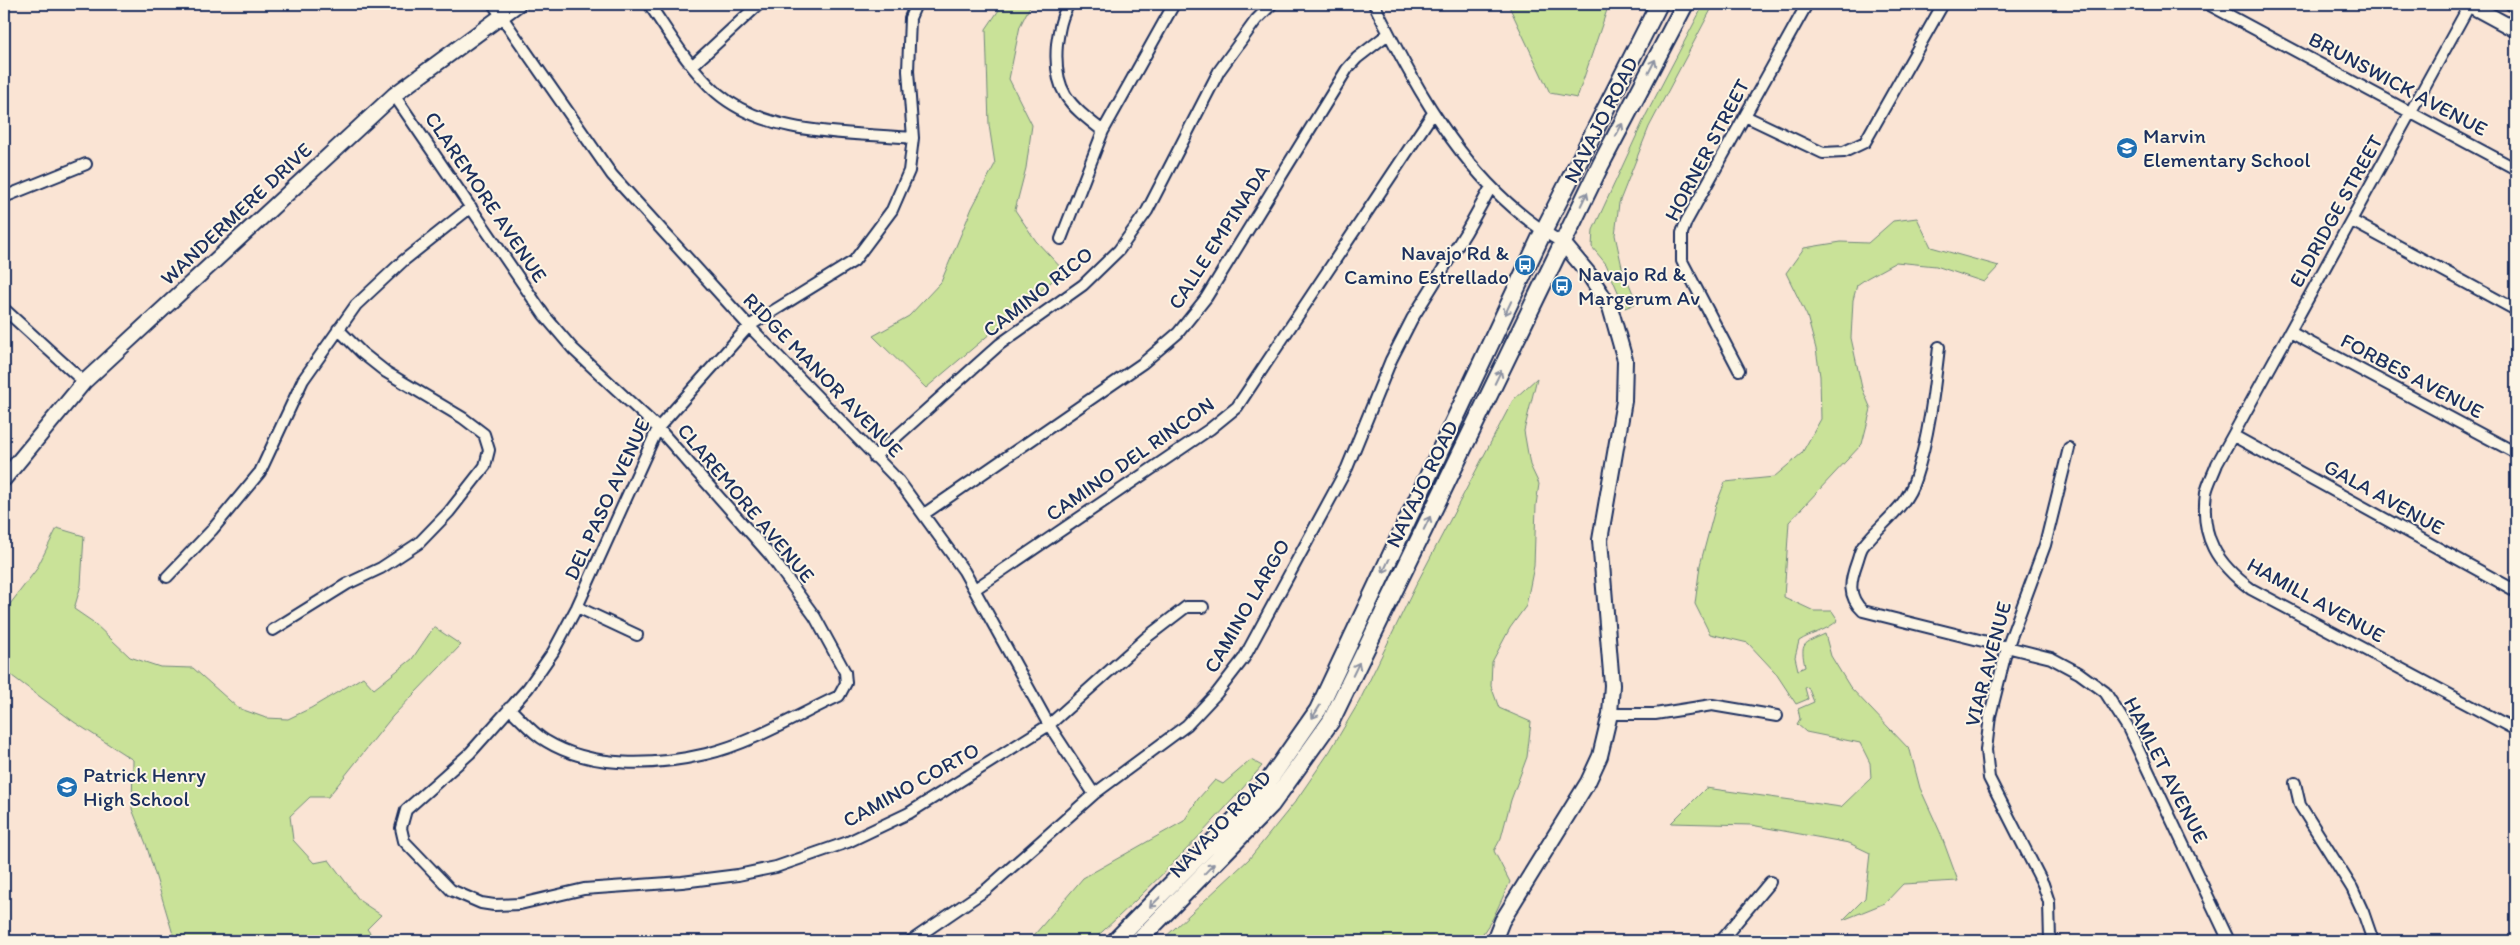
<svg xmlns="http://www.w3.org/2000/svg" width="2520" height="945" font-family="Itim,sans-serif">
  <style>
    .green { fill: #c9e298; stroke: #72887b }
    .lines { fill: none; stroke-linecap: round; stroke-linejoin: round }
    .street-casing { stroke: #1b2f5e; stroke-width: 14 }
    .secondary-casing { stroke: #1b2f5e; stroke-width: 18 }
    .primary-casing { stroke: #1b2f5e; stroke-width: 20 }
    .street { stroke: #fcf5e5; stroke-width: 10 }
    .secondary { stroke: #fcf5e5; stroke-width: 14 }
    .primary { stroke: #fcf5e5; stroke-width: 16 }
    .oneway { stroke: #8c92a2 }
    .labels { text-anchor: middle; stroke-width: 4; stroke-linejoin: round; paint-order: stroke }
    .street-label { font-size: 21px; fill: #1b2f5e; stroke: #fcf5e5 }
    .poi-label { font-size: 21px; fill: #1b2f5e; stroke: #fcf5e5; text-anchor: start }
  </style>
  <rect width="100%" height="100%" fill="#fae4d4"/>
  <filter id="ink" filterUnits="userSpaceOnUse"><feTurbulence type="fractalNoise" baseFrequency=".02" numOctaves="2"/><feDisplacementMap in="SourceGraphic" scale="10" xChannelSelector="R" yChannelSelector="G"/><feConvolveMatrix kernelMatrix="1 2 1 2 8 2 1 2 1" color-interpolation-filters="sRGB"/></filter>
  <g filter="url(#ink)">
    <path class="green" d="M1003,4H1031L1020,26L1009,79L1032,125L1026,168L1015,210L1036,241L1064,271L926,388L873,336L909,316L941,282L972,208L995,164L989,125L986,29Z
      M1508,4H1609L1577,98L1550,93Z
      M1704,4H1714L1649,127L1619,203L1615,235L1622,267L1637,303L1625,308L1606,264L1592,247L1593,230L1646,115Z
      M1917,218L1931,247L1999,266L1984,282L1936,266L1896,262L1867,278L1857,285L1853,300L1851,338L1862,388L1871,409L1862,444L1789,522L1784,597L1814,611H1832L1838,620C1827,631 1811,633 1799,641L1795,657L1798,670L1805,667C1800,642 1803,644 1825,634L1831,656L1850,687L1910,750L1920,788L1940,832L1958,881L1903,884L1885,903L1843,920L1865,898L1870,853L1849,843L1751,825L1671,823L1706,788L1841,807L1871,778L1870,763L1860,743L1806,732L1797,724L1800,719L1798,709L1814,702L1808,687L1805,688L1808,699L1796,704L1775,672L1748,643L1710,634L1695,604L1700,565L1716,505L1725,482L1774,477L1802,453L1821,419L1820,376L1816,349L1807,316L1786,273L1804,248L1841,242L1868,243L1893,221Z
      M1537,378L1524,431L1530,465L1539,484L1536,505L1534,566L1526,606L1510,628L1492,662L1491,686L1499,708L1531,722L1527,757L1511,800L1501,838L1494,851L1510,882L1493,918L1478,941H1161L1249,859L1295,802L1330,751L1359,702L1417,583L1513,400Z
      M57,528L84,536L81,585L74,609L93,622L130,657L160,667L193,668L238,708L266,718L288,719L311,708L363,677L374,689L412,659L434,627L461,645L392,717L328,797H310L290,816L293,840L314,863L329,860L360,901L381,915L367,929L376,941H175L146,844L132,809L133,760L74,722L4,670V612L36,570Z
      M1251,760L1262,766C1209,828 1153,886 1092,941H1029L1083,878L1184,821L1198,799L1215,780L1223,784Z"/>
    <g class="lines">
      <g class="street-casing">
        <path id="street" d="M493,4L612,175L749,326L899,481L964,571L1049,725L1094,794
          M649,4C669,33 689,68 716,92C768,137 849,132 913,138
          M916,4L910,18L908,71L913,138L909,171L892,210L854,261L749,326L658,428L577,607L553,652L528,688L470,753L406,810L401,828L404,841L451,890L481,903L494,905L520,904L584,889L682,882L738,875L776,867L848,842L909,813L1049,725L1147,637L1186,607H1203
          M1069,4C1061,16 1059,30 1057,44C1053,91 1068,104 1103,131
          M1374,4C1419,95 1471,191 1563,243
          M2208,4L2516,169
          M2470,4L2217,464C2214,473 2208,483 2206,493C2200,537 2217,564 2251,589L2516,730
          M692,66L759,4
          M394,95L544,315L573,349L658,428L770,555L815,617L845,672L846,683L839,696C796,716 752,743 706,754C655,766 592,769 546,741C532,733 521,719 509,708
          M1745,116L1823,153L1844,152L1865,142L1943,4
          M4,197L86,164
          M2352,221L2516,310
          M1061,239L1103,131L1174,4
          M4,309L84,382
          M2290,332L2516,453
          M1939,347C1934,391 1929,437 1915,479C1906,508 1882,522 1864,545C1860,549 1859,557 1857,562C1850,581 1847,596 1863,611L2051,658L2079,673L2105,692L2128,728L2229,941
          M1739,370L1682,261V233L1686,222L1807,4
          M2234,436L2516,591
          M874,457L1000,344L1083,285L1119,250L1147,211L1219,71L1256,20L1272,4
          M924,514L1143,363L1178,333L1206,298L1347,69L1357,58L1388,34
          M167,577L212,530L260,472L303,380L356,305L403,261L471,207
          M975,589L1210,429L1237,407L1433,113
          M577,607L637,635
          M273,630L347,584L381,568L419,543L449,512L485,466L489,450L484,434L463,418L386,372L362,353L338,329
          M1610,714H1655L1712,705L1777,716
          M2295,783L2300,805L2352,888L2363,912L2373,941
          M911,941L987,889L1094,794L1187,725L1217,693L1244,658L1347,468L1391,360L1412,319L1466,232L1491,187
          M1721,941L1770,882
          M2050,941L2049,902L2043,884L1989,778L1986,750L1990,716L2007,648L2045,545L2069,448"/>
      </g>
      <g class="secondary-casing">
        <path id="secondary" d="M2468,4L2516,30
          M2513,4L2516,6
          M4,479L84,382L394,95L518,4
          M1494,941L1502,921L1588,782L1600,756L1610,714L1612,685L1600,540L1624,401L1625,360L1610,307L1588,273L1563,243"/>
      </g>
      <g class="primary-casing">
        <path id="primary" d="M1115,941L1258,796L1318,710L1543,232L1659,4
          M1138,941L1271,805L1331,721L1601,164L1685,4"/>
      </g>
      <use href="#street" class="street"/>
      <use href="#secondary" class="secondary"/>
      <use href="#primary" class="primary"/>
    </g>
    <defs><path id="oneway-shaft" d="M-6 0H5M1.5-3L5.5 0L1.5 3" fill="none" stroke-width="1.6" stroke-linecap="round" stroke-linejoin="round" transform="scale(1.25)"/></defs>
    <g class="oneway">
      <use href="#oneway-shaft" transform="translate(1652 66) rotate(-63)"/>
      <use href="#oneway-shaft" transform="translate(1619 130) rotate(-62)"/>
      <use href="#oneway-shaft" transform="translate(1584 199) rotate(-64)"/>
      <use href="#oneway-shaft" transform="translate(1508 308) rotate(115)"/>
      <use href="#oneway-shaft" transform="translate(1498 377) rotate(-64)"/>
      <use href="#oneway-shaft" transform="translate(1427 523) rotate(-64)"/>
      <use href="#oneway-shaft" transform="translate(1386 566) rotate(115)"/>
      <use href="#oneway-shaft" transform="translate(1356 669) rotate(-64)"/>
      <use href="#oneway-shaft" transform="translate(1316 712) rotate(122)"/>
      <use href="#oneway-shaft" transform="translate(1209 869) rotate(-46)"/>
      <use href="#oneway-shaft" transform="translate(1155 902) rotate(135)"/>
    </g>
  </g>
  <defs>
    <g id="school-disc" transform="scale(1.125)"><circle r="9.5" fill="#1f6fb2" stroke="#fcf5e5"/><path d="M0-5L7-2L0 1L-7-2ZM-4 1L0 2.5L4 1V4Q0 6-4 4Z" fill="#fff"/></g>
    <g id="bus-disc" transform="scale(1.125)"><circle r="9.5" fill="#1f6fb2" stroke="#fcf5e5"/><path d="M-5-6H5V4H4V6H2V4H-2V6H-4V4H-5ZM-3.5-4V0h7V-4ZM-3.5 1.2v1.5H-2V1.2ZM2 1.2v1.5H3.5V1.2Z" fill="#fff"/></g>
  </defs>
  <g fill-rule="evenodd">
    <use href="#school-disc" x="2127" y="148"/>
    <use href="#bus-disc" x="1525" y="265"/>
    <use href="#bus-disc" x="1562" y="286"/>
    <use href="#school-disc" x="67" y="787"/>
  </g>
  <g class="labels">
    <g class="street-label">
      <text transform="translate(2398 84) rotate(28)" y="7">BRUNSWICK AVENUE</text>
      <text transform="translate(1601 120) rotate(-63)" y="7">NAVAJO ROAD</text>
      <text transform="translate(1707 150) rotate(-62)" y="7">HORNER STREET</text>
      <text transform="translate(486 197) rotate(56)" y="7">CLAREMORE AVENUE</text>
      <text transform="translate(2336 211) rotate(-61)" y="7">ELDRIDGE STREET</text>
      <text transform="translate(236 214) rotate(-43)" y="7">WANDERMERE DRIVE</text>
      <text transform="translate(1219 237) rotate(-57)" y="7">CALLE EMPINADA</text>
      <text transform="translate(1038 292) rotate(-38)" y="7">CAMINO RICO</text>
      <text transform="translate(823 375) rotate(46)" y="7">RIDGE MANOR AVENUE</text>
      <text transform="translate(2412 376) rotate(28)" y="7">FORBES AVENUE</text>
      <text transform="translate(1130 459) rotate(-35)" y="7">CAMINO DEL RINCON</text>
      <text transform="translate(1422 484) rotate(-64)" y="7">NAVAJO ROAD</text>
      <text transform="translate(2384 497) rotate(29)" y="7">GALA AVENUE</text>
      <text transform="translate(607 499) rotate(-65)" y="7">DEL PASO AVENUE</text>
      <text transform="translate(746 503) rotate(50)" y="7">CLAREMORE AVENUE</text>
      <text transform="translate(2316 600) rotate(29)" y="7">HAMILL AVENUE</text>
      <text transform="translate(1247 606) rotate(-60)" y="7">CAMINO LARGO</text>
      <text transform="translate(1988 664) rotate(-75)" y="7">VIAR AVENUE</text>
      <text transform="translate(2166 770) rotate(63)" y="7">HAMLET AVENUE</text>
      <text transform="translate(911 785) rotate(-29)" y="7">CAMINO CORTO</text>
      <text transform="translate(1220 824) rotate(-47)" y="7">NAVAJO ROAD</text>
    </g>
    <g class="poi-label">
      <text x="2143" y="143">Marvin<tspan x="2143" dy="24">Elementary School</tspan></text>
      <text x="1509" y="260" text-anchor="end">Navajo Rd &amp;<tspan x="1509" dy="24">Camino Estrellado</tspan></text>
      <text x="1578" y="281">Navajo Rd &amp;<tspan x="1578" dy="24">Margerum Av</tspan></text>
      <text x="83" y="782">Patrick Henry<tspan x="83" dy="24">High School</tspan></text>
    </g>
  </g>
  <rect width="2520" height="945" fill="none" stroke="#fcf5e5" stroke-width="20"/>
  <rect x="10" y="10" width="2500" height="925" fill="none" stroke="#1b2f5e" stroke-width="2" filter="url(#ink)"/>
</svg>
